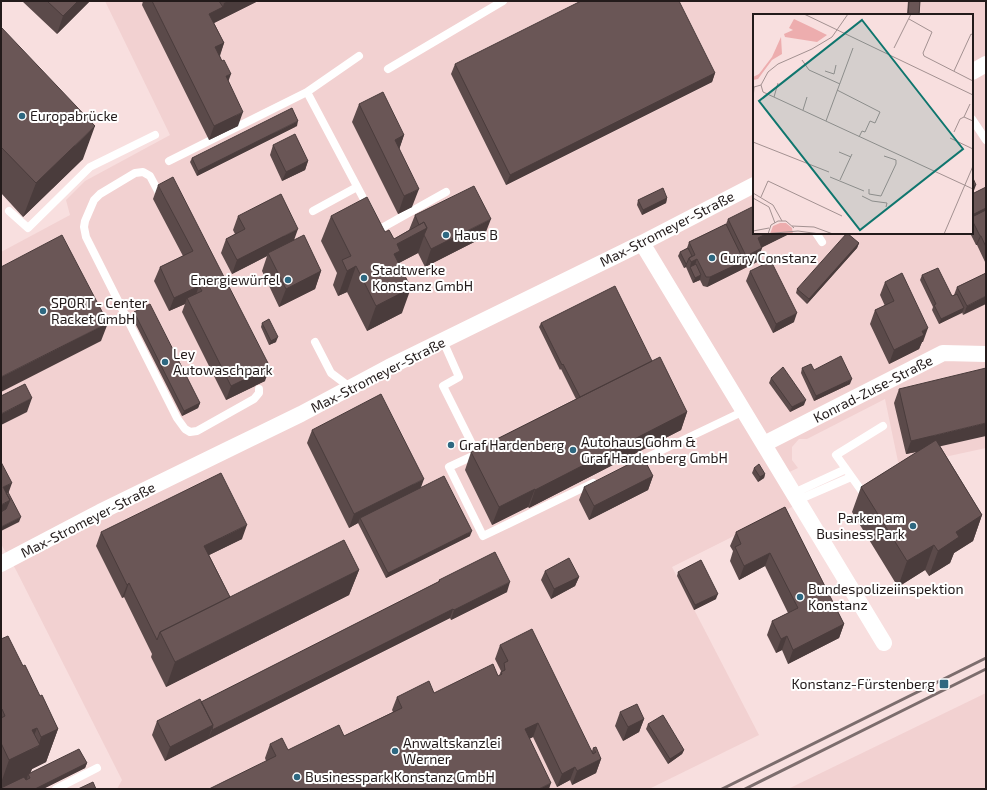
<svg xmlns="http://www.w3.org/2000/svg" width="987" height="790" font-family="'Exo 2',sans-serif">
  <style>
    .built { fill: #f2d1d1; fill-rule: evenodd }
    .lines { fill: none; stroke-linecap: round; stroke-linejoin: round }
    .lane { stroke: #fff; stroke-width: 8 }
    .street { stroke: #fff; stroke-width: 16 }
    .rail { stroke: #7c6d6d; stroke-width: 3 }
    .wall { fill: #5b4a4a }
    .shaded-wall { fill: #4a3c3c }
    .building { fill: #6a5656; stroke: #4a3c3c }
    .poi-dot { fill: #2e6881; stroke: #fff; stroke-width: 1.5 }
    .labels { text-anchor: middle; stroke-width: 4; stroke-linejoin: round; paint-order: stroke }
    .poi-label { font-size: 14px; fill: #231b1b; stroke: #fff; text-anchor: start }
    .street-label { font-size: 14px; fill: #231b1b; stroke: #fff }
    .inset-road { fill: none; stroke: #a39191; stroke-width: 1 }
    .view { fill: #0f766e; fill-opacity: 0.15; stroke: #0f766e; stroke-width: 2 }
    .inset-edge { fill: none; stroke: #231b1b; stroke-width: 2 }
  </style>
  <rect width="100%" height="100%" fill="#f8dfdf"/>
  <path class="built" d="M105,1H986V448L926,461L901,476L885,399L807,439H799L792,447V460L798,468L783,475L800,503L672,567L759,735L649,789H117L122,780L16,570L1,544V252L70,215L66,200L85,181L170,135ZM754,15H972V233H754Z
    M986,693V789H788Z"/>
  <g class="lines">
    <path class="lane" d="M388,69L503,1
      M307,92L369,209
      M972,119L986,140
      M169,161L307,92L359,56
      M159,193L150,176L143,172L135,173L100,194L94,200L85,221L84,227L86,237L177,418L185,429L190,432L197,431L254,399L259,393V389
      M9,211L28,228L90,167L155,135
      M313,211L357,187
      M380,229L446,192
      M816,233L822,242
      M443,341L459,377L443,386L477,454L449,467L483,536L593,483
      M315,342L331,373L351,388
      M635,463L744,411
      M794,493L846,469
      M866,497L836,455L883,426
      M798,500L851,477
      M56,789L97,768"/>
    <path class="street" d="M972,72L986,64
      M642,243L884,643
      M764,444L943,353L986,354
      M1,564L100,512L229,449L301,414L389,367L642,243L754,185"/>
    <path class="rail" d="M722,789L986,658
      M745,789L986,669"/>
  </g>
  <path class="wall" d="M22,1H90L57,34Z
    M143,1H258L214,23L224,43L220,56L228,82L238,126L209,140L142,5Z
    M908,1H920L919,15H907Z
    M1,27L83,159L23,217L1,193Z
    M455,64L715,73L712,82L506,185L451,74Z
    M359,104L404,135L399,149L412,207L398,214L352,122Z
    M754,122V132L752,128Z
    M297,126L197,176L190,162L192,158Z
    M273,145L308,161L305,170L282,181L270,155Z
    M972,176L973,194L986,187V264L977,245H976L970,233H972Z
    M158,185L265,381L226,400L182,312L185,304L169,311L154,281L160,267L183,256L153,199Z
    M667,198L666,203L642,215L637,205L638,200Z
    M415,215L484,237L425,267L418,253L399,263L402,313L367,331L347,292L338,296L333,285L337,273L321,241L331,216L385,232L394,239L409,230Z
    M238,216L294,240L321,271L315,289L279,307L262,271L267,256L232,274L221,253L226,239L235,234L233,230Z
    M728,219L789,234L762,247L757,262L707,287L703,286L700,280L693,283L686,267L684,268L678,256L680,252L687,248L689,242L726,224Z
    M859,243L857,248L807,304L796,293L797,289Z
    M750,271L794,322L773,333L746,281Z
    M986,273L963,315L962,312L939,324L932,310L933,307L920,280L922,275L952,296L954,295L957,287Z
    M885,282L923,342H922L919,349L889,364L870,324L875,310L885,306L880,295Z
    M134,312L200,403L198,408L182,416L132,317Z
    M262,323L276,342L269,345L261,327Z
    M541,323L652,361L687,412L681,430L529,508L528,507L492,525L465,470L471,452L576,399L561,369L560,370L539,327Z
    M802,368L814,370L850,384L814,401L801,373Z
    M771,378L804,405L790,412L769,383Z
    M899,389L940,446L982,515L973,541L954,553L950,563L929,576L925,570L898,587L852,512L861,487L917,452L906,454L894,403Z
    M312,430L420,488L470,536L386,578L358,523L349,528L307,443Z
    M754,468L765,474L764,478L758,482L752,473Z
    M653,476L648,490L589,520L579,500L584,487Z
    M785,507L844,624L839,638L788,664L782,650L776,653L767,635L772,621L788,613L765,566L739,580L730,561L733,551L730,546L736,532Z
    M101,532L242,539L209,555L230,597L359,570L349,595L166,687L151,657L152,654L124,597L122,598L96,546Z
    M545,571L579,577L575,586L551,599L541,580Z
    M678,572L716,599L694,610L677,576Z
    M439,580L507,592L451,620L450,618L165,761L152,735L157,721L201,702L438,582Z
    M1,639L23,666L58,729L46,762L32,769L30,773L87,763L85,768L43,789H1Z
    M500,645L592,751L593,748L601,759L596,773L572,785L570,780L557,787L533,737L529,739L266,761L265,758L270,744L288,750L344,736L393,712L392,710L397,697L434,693L498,676H499L501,671L495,659Z
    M620,712L644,719L639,732L623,741L615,726Z
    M648,724L684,750L682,754L668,764L646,729Z"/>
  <path class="shaded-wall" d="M78,1H90L57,34L63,16Z
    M228,1H258L204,28L209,14L223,7L224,3Z
    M224,43L219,57L215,47Z
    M715,73L712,82L506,185L510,175Z
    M231,74L226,88V76Z
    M243,112L238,126L209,140L214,126Z
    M298,121L297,126L197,176L198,171Z
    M95,126L83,159L23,217L36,183Z
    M404,135L398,153L395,140Z
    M308,161L305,170L282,181L286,172Z
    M976,185L972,196V186Z
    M419,189L412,207L398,214L404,196Z
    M667,198L666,203L642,215L643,210Z
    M986,208V212L972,219V215Z
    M491,219L484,237L425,267L431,249Z
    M427,228L418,253L395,265L385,279L397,244Z
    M298,229L293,243L268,253L267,256L232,274L237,260Z
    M768,233H789V234L753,252L758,238Z
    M980,236H981L977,245H976Z
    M859,243L857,248L807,304L809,299Z
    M762,248L757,262L707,287L710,277L744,261L746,256Z
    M697,259L694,268L690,267L691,262Z
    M687,263L686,267L684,268L686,264Z
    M356,266L347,292L338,296L347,271Z
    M321,271L315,289L279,307L286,289Z
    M701,275L700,280L693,283L695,278Z
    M199,286L194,300L187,298L185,304L169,311L174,298Z
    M411,288L402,313L367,331L376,306Z
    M986,296V304L963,315L967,306Z
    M964,308L962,313L939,324L941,319Z
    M797,313L794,322L773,333L776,324Z
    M108,323L101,341L1,392V377Z
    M928,328L923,342H922L919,349L889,364L894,350L922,331Z
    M278,337L276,342L269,345L271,341Z
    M270,367L265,381L226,400L231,386Z
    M852,379L850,384L814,401L816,396Z
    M32,398L27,412L1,425V414Z
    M806,400L804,405L790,412L792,407Z
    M200,403L198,408L182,416L184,411Z
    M687,412L681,430L529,508L535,490Z
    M986,423V436L906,454L911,441Z
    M765,474L764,478L758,482L760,477Z
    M653,476L648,490L589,520L594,506Z
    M424,479L419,493L360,518L358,523L349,528L354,514Z
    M12,483L7,497L3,487Z
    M535,489L528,507L492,525L499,507Z
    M10,500L5,514L1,516V505Z
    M982,515L973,541L954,553L950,563L929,576L938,551L956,532Z
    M21,517L19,522L1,531V527Z
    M247,525L242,539L199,560L204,546Z
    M472,531L470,536L386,578L388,573Z
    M934,545L925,570L898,587L907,561Z
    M770,553L765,566L739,580L744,566Z
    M359,570L349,595L166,687L175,662Z
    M579,577L575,586L551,599L554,589Z
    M510,582L507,592L451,620L454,610Z
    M129,583L124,597L122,598L127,585Z
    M718,594L716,599L694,610L695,605Z
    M453,609L450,618L208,739L212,730Z
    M844,624L839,638L788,664L793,650Z
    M787,636L782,650L776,653L781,639Z
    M644,719L639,732L623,741L628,727Z
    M538,723L533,737L520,743L525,729Z
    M213,725L208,739L165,761L170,747Z
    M37,728L28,751L38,747L41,737L58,729L46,762L32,769L29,776L28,774L27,779L7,789H1V783L9,760L32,730Z
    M684,750L682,754L668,764L670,759Z
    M601,759L596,773L572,785L577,771Z
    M87,763L85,768L43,789H35Z
    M575,767L570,780L557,787L562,774Z
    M551,783L549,789H539Z"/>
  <path class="building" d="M47,1H78L63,16Z
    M152,1H219L223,7L209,14L224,43L215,47L222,61L224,60L231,74L226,76L243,112L214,126Z
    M581,1H679L715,73L510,175L455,64Z
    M909,1H920L919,15H908Z
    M1,27L95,126L36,183L1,147Z
    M383,92L404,135L395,140L419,189L404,196L359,104Z
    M292,108L298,121L198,171L192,158Z
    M295,134L308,161L286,172L273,145Z
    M972,176L976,185L972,186Z
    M173,177L270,367L231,386L187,298L202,291L199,286L174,298L160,267L193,251L158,185Z
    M474,186L491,219L431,249L424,235L427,228L424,222L419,225L415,215Z
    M986,187V208L972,215V194Z
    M663,188L667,198L643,210L638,200Z
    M281,194L298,229L237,260L226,239L245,229L238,216Z
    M367,197L385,232L389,230L394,239L424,222L427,228L397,244L400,251L394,254L411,288L376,306L356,266L347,271L342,260L351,256L331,216Z
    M754,206V233H768L758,238L762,248L746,256L728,219Z
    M986,210V247L981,236H980L972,220V217Z
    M726,224L744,261L710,277H706L697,259L691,262L689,258L695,255L689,242Z
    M847,233L859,243L809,299L797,289Z
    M62,235L108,323L1,377V267Z
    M304,235L321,271L286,289L268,253Z
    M688,248L692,256L689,258L687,263L686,264L680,252Z
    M771,261L797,313L776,324L750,271Z
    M696,264L701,275L695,278L690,267Z
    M938,268L952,296L957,294L964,308L941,319L934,305L936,304L922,275Z
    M902,273L928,328L922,331L924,335L894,350L875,310L894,301L885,282Z
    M986,273V296L967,306L957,287Z
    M615,286L652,361L580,397L563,364L562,365L541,323Z
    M150,304L200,403L184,411L134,312Z
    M269,319L278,337L271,341L262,323Z
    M841,356L852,379L816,396L802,368L811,364L814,370Z
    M660,357L687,412L535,490V489L499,507L471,452Z
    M783,367L806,400L792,407L771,378Z
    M986,368V423L911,441L899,389Z
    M25,384L32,398L1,414V396Z
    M381,394L424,479L354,514L312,430Z
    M936,440L982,515L956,532L959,537L938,551L934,545L907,561L861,487Z
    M643,457L653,476L594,506L584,487Z
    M1,462L12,483L3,487L10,500L1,505Z
    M759,464L765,474L760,477L754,468Z
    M221,473L247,525L204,546L230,597L160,632L157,640L129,583L127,585L101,532Z
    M444,476L472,531L388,573L360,518Z
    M8,492L21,517L1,527V512L6,509L10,500L6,493Z
    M785,507L844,624L793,650L787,636L781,639L772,621L798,608L770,553L744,566L735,547L741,544L736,532Z
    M344,540L359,570L175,662L160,632Z
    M495,552L510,582L454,610L453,609L212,730L213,725L201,702L440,581L439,580Z
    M569,558L579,577L554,589L545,571Z
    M701,560L718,594L695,605L678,572Z
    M532,629L593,754L596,752L593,748L596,747L601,759L577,771L575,767L562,774L538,723L525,729L551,783L539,789H209L276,756L270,744L282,738L288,750L339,725L344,736L402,708L397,697L429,681L434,693L493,664L498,676L502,674L501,672L505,670L504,663L508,661L500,645Z
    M8,636L23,666L25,665L40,696L42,695L58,729L41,737L37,728L32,730L40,745L9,760L1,743V718L5,716L2,709H1V639Z
    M200,699L213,725L170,747L157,721Z
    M637,704L644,719L628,727L620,712Z
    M663,715L684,750L670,759L648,724Z
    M79,749L87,763L35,789H1V788L24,777L26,780L30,778L28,774Z
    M93,782L96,789H78Z"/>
  <g class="poi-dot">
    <circle cx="22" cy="116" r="4"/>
    <circle cx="446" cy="235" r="4"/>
    <circle cx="712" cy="258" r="4"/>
    <circle cx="364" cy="278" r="4"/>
    <circle cx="288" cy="280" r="4"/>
    <circle cx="43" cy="311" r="4"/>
    <circle cx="165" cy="362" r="4"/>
    <circle cx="451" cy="445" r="4"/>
    <circle cx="573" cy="450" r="4"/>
    <circle cx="913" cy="526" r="4"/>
    <circle cx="800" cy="597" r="4"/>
    <rect x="939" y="679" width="10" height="10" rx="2"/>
    <circle cx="395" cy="751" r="4"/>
    <circle cx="297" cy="777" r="4"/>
  </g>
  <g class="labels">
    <g class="poi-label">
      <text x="30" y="121">Europabrücke</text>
      <text x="454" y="240">Haus B</text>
      <text x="720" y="263">Curry Constanz</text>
      <text x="372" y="275">Stadtwerke<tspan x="372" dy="16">Konstanz GmbH</tspan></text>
      <text x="280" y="285" text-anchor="end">Energiewürfel</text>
      <text x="51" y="308">SPORT - Center<tspan x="51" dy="16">Racket GmbH</tspan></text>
      <text x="173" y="359">Ley<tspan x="173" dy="16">Autowaschpark</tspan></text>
      <text x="581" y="447">Autohaus Gohm &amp;<tspan x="581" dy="16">Graf Hardenberg GmbH</tspan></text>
      <text x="459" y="450">Graf Hardenberg</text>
      <text x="905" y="523" text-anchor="end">Parken am<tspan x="905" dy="16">Business Park</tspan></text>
      <text x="808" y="594">Bundespolizeiinspektion<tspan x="808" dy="16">Konstanz</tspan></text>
      <text x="935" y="689" text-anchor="end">Konstanz-Fürstenberg</text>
      <text x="403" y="748">Anwaltskanzlei<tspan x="403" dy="16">Werner</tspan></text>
      <text x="305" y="782">Businesspark Konstanz GmbH</text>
    </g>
    <g class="street-label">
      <text transform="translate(667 229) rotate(-27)" y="5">Max-Stromeyer-Straße</text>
      <text transform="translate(378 375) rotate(-27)" y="5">Max-Stromeyer-Straße</text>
      <text transform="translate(873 389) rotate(-27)" y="5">Konrad-Zuse-Straße</text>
      <text transform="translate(88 520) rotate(-27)" y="5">Max-Stromeyer-Straße</text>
    </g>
  </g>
  <g transform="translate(753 14)">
    <rect width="220" height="220" fill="#f8dfdf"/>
    <path d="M28,23L29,40L19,46L5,65L0,66V63L6,60L19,43ZM27,209H33L39,214L40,220H17L20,212Z" fill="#edadae"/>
    <path d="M41,5L60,14L74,21L64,28L32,23L31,20L40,16L36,14Z" fill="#edadae"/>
    <path class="inset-road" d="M51,0L220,81M156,5L179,18L170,39L171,42L220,67M141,34L158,0M49,46L56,56L87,70M72,57L81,60L83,51M201,57L218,20L220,21M8,71L15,58L25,50L59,35L79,23L95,0M1,73L8,71L10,78M84,76L127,98L122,109L117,107L112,118L109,117L106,123M10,78L220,175M21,83L25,69M0,85L1,73M50,96L54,83M211,103L217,90M73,107L100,34M201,118L207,105L211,103L220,107M197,124L220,135M0,128L76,158M86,138L98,143M77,163L111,177M87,166L99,140M116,175V180L128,182L143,150V146L131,142M0,179L20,191L29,207M109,182L119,187L134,189L133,193M8,183L15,167L89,202M0,184L16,193L22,209M39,212L61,213L80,220M0,217L16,214M10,220L45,217L67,220M15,220L18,211L25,207H33L41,214M191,220L220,152"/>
    <path class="view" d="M109,6L210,135L107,216L6,87Z"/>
    <rect width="220" height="220" class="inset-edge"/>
  </g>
  <rect width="987" height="790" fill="none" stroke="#231b1b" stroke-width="4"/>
</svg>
